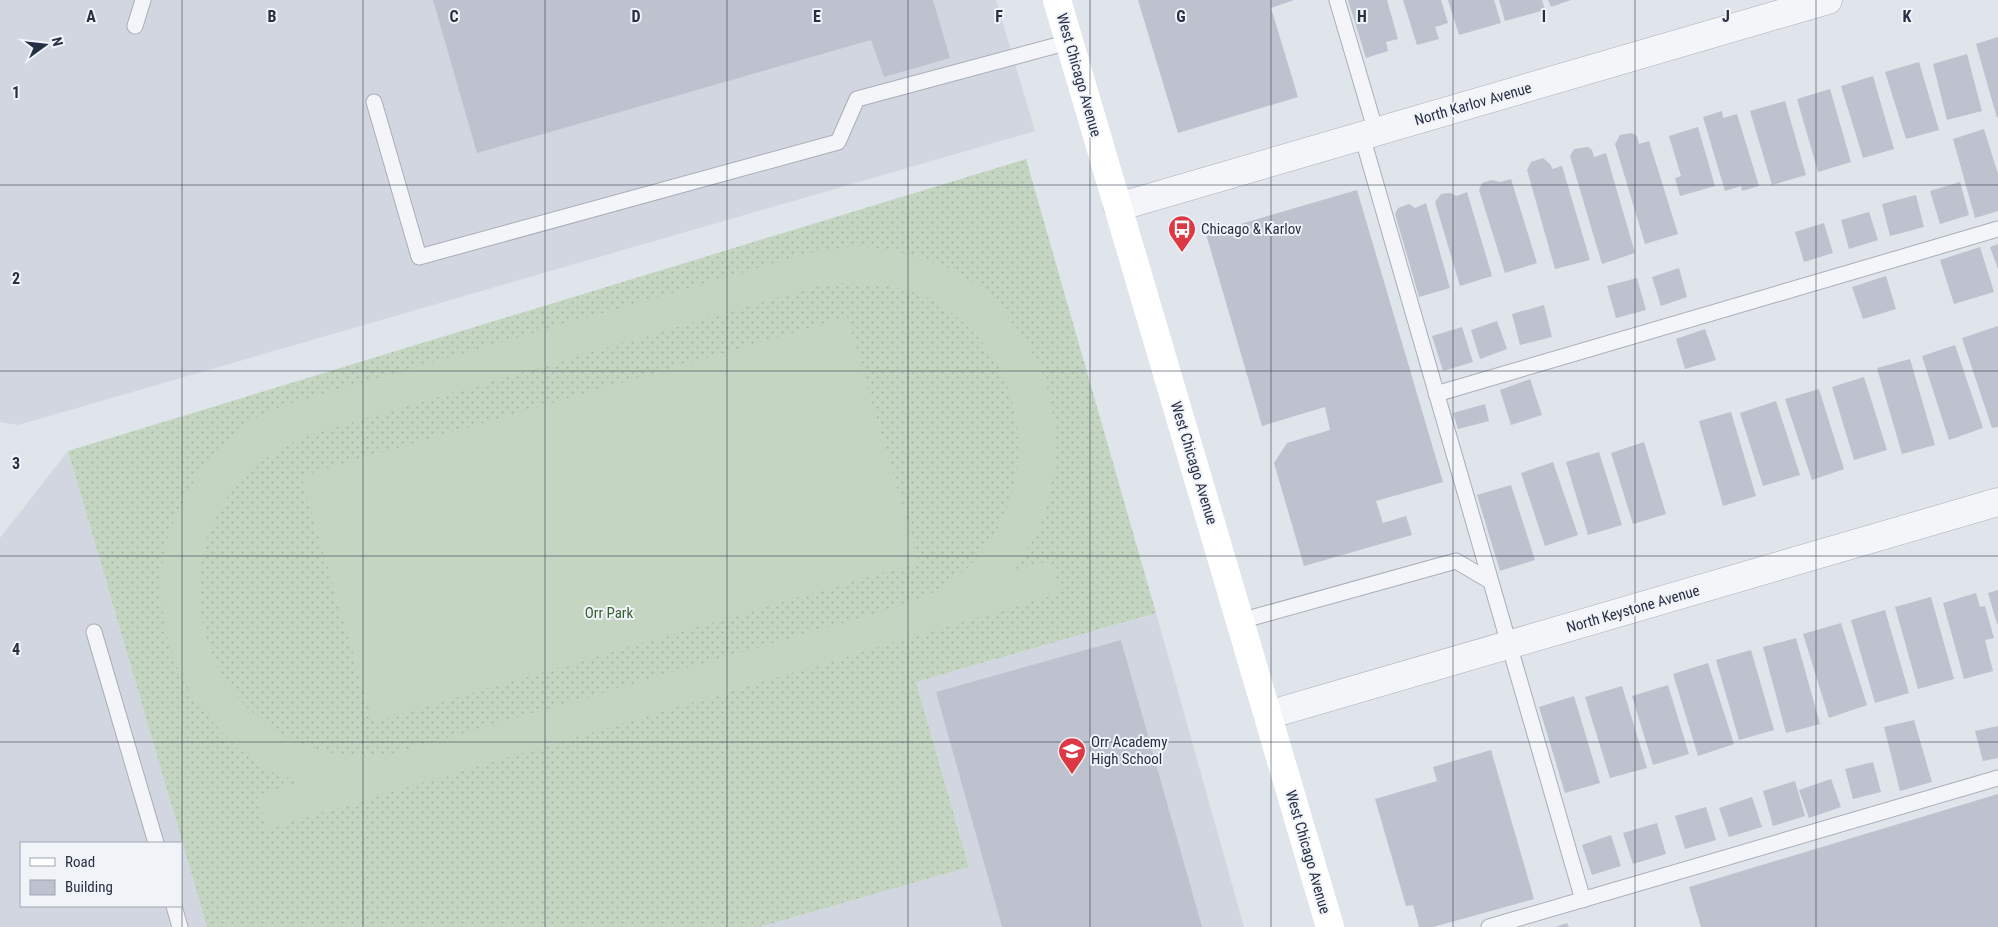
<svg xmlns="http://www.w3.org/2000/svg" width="1998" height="927" font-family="'Roboto Condensed',sans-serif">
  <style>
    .built { fill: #d2d6e0; fill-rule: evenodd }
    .grass { fill: url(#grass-dots) }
    .pitch { fill: #c4d6c1; fill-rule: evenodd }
    .building { fill: #bdc2ce }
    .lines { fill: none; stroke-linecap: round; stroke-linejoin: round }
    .lane-casing { stroke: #a8aeb9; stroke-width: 17 }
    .street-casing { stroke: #a8aeb9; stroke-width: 29 }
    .lane { stroke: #f4f5f8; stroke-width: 15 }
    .street { stroke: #f4f5f8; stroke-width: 28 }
    .secondary { stroke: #fff; stroke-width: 28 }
    .grid { fill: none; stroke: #272f44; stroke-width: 1; stroke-opacity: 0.55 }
    .labels { text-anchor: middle; stroke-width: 4; stroke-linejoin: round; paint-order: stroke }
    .street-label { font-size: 15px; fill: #272f44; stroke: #f0f3f8 }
    .poi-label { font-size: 15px; fill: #272f44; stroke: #f0f3f8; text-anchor: start }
    .park-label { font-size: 15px; fill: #386133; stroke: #f0f3f8 }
    .grid-label { font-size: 16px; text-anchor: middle; font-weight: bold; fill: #272f44; stroke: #f0f3f8; stroke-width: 4; stroke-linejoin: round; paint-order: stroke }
  </style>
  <defs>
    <pattern id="grass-dots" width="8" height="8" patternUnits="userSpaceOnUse" patternTransform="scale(1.25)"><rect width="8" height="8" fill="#c4d6c1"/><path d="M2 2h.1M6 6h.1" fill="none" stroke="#a8b8a7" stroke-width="1.8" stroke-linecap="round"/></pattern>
  </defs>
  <rect width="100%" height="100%" fill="#e0e4eb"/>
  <path class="built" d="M0,0H996L1035,131L18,425L0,422Z
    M68,451L207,927H0V538ZM21,843H181V906H21Z
    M1156,613L1244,927H759L969,867L916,682Z"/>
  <path class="grass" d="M1026,159L1156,613L916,682L969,867L759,927H207L68,451Z"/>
  <path class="pitch" d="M856,246C900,249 940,260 977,285C991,295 1002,311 1013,324C1026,341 1038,360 1045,380C1061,432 1058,495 1031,543C1024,554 1016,563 1008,573L1051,560L1061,593L267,829L257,795L303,781C297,779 291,779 285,777C256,768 230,742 211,720C168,670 151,604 167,539C171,523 180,509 187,494C203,463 227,435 258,417C265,413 274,410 282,406L792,258L814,252ZM843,283C873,284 905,285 932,300C1059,371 1043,560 904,605L396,753C371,755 342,757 317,749C208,717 164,583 231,492C249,466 277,450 305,436L814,287Z
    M847,317L919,562L373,722L301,476Z"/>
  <path class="building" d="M433,0H933L950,58L884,77L871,40L477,153Z
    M1138,0H1294L1271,8L1298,97L1178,133Z
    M1348,0H1387L1398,39L1386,42L1388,51L1366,58Z
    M1403,0H1441L1448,23L1435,27L1439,39L1417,45Z
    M1448,0H1494L1501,23L1459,35Z
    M1499,0H1542L1545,10L1505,21Z
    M1548,0H1571L1551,7Z
    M1998,37V117L1997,118L1976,44Z
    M1967,54L1982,111L1947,120L1933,64Z
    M1919,62L1939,130L1906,139L1885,72Z
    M1873,76L1894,149L1863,158L1841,86Z
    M1830,89L1851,162L1818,172L1797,99Z
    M1785,101L1806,175L1772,185L1750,111Z
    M1722,111L1723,118L1737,114L1759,186L1742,191L1741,186L1725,191L1703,117Z
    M1698,127L1715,186L1680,196L1675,178L1681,176L1669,136Z
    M1984,129L1998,174V211L1975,218L1953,139Z
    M1632,133L1637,136L1639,144L1649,141L1678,234L1645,244L1615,144L1620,135Z
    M1588,147L1592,150L1594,157L1606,153L1635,253L1602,264L1570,156L1574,149Z
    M1543,158L1551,165L1552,169L1562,166L1590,260L1555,269L1527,170L1531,162Z
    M1511,179L1537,263L1505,273L1479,190L1482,183L1492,180L1500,182Z
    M1960,182L1969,215L1940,224L1930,191Z
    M1357,190L1443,482L1376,501L1383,523L1406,516L1412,535L1304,566L1274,463L1287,443L1330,430L1325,407L1262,426L1206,234Z
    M1467,192L1492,276L1460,286L1435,202L1441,194L1450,193L1457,196Z
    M1916,195L1924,227L1890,236L1882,204Z
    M1426,203L1450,288L1419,297L1395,214L1398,208L1409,204L1415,208Z
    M1869,212L1878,240L1849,249L1841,220Z
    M1824,223L1833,253L1804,262L1795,232Z
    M1998,244V269L1990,247Z
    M1980,247L1994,292L1954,304L1940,260Z
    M1679,268L1687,297L1661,306L1652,277Z
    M1886,276L1896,309L1863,319L1852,287Z
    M1637,278L1646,310L1616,318L1607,286Z
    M1544,305L1552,337L1520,345L1512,314Z
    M1497,321L1507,349L1480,359L1471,330Z
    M1998,326V427L1992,428L1962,338Z
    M1462,327L1473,362L1443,371L1432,336Z
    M1705,329L1716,360L1685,369L1676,339Z
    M1955,345L1983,428L1949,440L1922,356Z
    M1910,359L1935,445L1902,454L1877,368Z
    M1864,377L1887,450L1854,460L1832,387Z
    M1530,379L1542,415L1511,425L1500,390Z
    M1819,389L1844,469L1812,480L1785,399Z
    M1776,401L1800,475L1763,486L1740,413Z
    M1485,404L1489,421L1458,429L1453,413Z
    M1731,412L1756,496L1723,506L1699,421Z
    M1644,442L1666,514L1633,524L1611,453Z
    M1599,452L1622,525L1588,535L1566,462Z
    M1553,462L1578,535L1545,546L1521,473Z
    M1511,485L1535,560L1500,571L1477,495Z
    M1998,590V624H1997L1988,593Z
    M1976,593L1980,607L1985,606L1994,638L1985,640L1993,671L1964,679L1943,603Z
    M1931,597L1954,679L1918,689L1895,607Z
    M1885,610L1909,693L1875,703L1851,620Z
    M1841,623L1867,705L1829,718L1803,634Z
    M1796,638L1820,724L1786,733L1763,647Z
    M1121,640L1202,927H1002L936,692Z
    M1751,650L1774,730L1739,740L1716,660Z
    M1708,663L1734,744L1698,756L1673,674Z
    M1668,685L1689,754L1653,765L1632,696Z
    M1622,686L1647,768L1610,778L1585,697Z
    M1574,696L1600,783L1565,793L1539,707Z
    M1914,720L1932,782L1900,791L1884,727Z
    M1998,726V758L1983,761L1975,731Z
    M1491,750L1534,899L1433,927H1419L1413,905L1406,906L1375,799L1437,781L1433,767Z
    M1873,762L1881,792L1853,799L1845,769Z
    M1831,779L1841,807L1809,818L1799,790Z
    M1795,781L1805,816L1773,826L1763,791Z
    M1998,794V927H1701L1689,887Z
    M1752,797L1762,827L1729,837L1719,808Z
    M1706,807L1716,840L1685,849L1675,816Z
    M1657,823L1666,854L1633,864L1623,833Z
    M1611,835L1621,866L1592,875L1582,845Z
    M1567,923L1569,927H1555Z"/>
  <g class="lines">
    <g class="lane-casing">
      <path id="lane" d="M1337,0L1376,132
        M135,26L143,0
        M374,102L419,257L838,142L857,99L1069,42
        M1362,136L1583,900
        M1436,394L1998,229
        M1240,621L1456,561L1490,581
        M94,632L156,843
        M174,906L180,927
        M1489,927L1998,778"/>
    </g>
    <g class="street-casing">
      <path id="street" d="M1118,207L1828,0
        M1268,715L1998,502"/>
    </g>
    <use href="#lane" class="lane"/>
    <use href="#street" class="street"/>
    <path class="secondary" d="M1057,0L1330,927"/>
  </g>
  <path class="grid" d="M182,0V927M363,0V927M545,0V927M727,0V927M908,0V927M1090,0V927M1271,0V927M1453,0V927M1635,0V927M1816,0V927M0,185H1998M0,371H1998M0,556H1998M0,742H1998"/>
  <defs>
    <g id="bus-pin" transform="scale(1.4375)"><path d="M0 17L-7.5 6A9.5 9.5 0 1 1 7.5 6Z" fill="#dc3944" stroke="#f0f3f8"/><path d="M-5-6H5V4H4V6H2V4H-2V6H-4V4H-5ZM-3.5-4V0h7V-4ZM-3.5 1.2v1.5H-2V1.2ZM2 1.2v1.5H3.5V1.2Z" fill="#fff"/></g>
    <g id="school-pin" transform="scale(1.4375)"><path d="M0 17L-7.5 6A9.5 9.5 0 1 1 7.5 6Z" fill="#dc3944" stroke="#f0f3f8"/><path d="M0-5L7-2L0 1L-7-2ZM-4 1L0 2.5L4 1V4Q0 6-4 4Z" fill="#fff"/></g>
  </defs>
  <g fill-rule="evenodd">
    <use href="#bus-pin" x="1182" y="229"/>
    <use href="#school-pin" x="1072" y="751"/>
  </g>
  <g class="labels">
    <g class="street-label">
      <text transform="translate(1079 75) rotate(74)" y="5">West Chicago Avenue</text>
      <text transform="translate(1473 104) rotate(-16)" y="5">North Karlov Avenue</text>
      <text transform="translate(1194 463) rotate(73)" y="5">West Chicago Avenue</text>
      <text transform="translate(1633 609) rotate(-16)" y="5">North Keystone Avenue</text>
      <text transform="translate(1308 852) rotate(74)" y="5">West Chicago Avenue</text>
    </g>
    <g class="poi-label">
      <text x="1201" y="234">Chicago &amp; Karlov</text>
      <text x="1091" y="747">Orr Academy<tspan x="1091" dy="17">High School</tspan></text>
    </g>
    <g class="park-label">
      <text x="609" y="618">Orr Park</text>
    </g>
  </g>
  <g class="grid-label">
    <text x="91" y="22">A</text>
    <text x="272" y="22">B</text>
    <text x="454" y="22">C</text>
    <text x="636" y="22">D</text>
    <text x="817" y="22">E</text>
    <text x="999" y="22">F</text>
    <text x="1181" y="22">G</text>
    <text x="1362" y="22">H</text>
    <text x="1544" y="22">I</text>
    <text x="1726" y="22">J</text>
    <text x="1907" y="22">K</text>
    <text x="16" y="98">1</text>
    <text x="16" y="284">2</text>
    <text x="16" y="469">3</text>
    <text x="16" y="655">4</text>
  </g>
  <rect x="20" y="842" width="162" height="65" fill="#f0f3f8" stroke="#a0a5b0"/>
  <rect x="30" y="858" width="25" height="8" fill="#ffffff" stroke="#a0a5b0"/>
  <text x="65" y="867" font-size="15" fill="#272f44">Road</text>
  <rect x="30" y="880" width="25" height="15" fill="#bdc2ce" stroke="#a0a5b0"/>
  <text x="65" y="892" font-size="15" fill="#272f44">Building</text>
  <g transform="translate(45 45) rotate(75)" stroke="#f0f3f8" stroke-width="4" paint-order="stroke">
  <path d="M0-4L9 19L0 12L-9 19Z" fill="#272f44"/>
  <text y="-8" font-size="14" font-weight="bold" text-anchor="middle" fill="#272f44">N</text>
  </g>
</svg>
